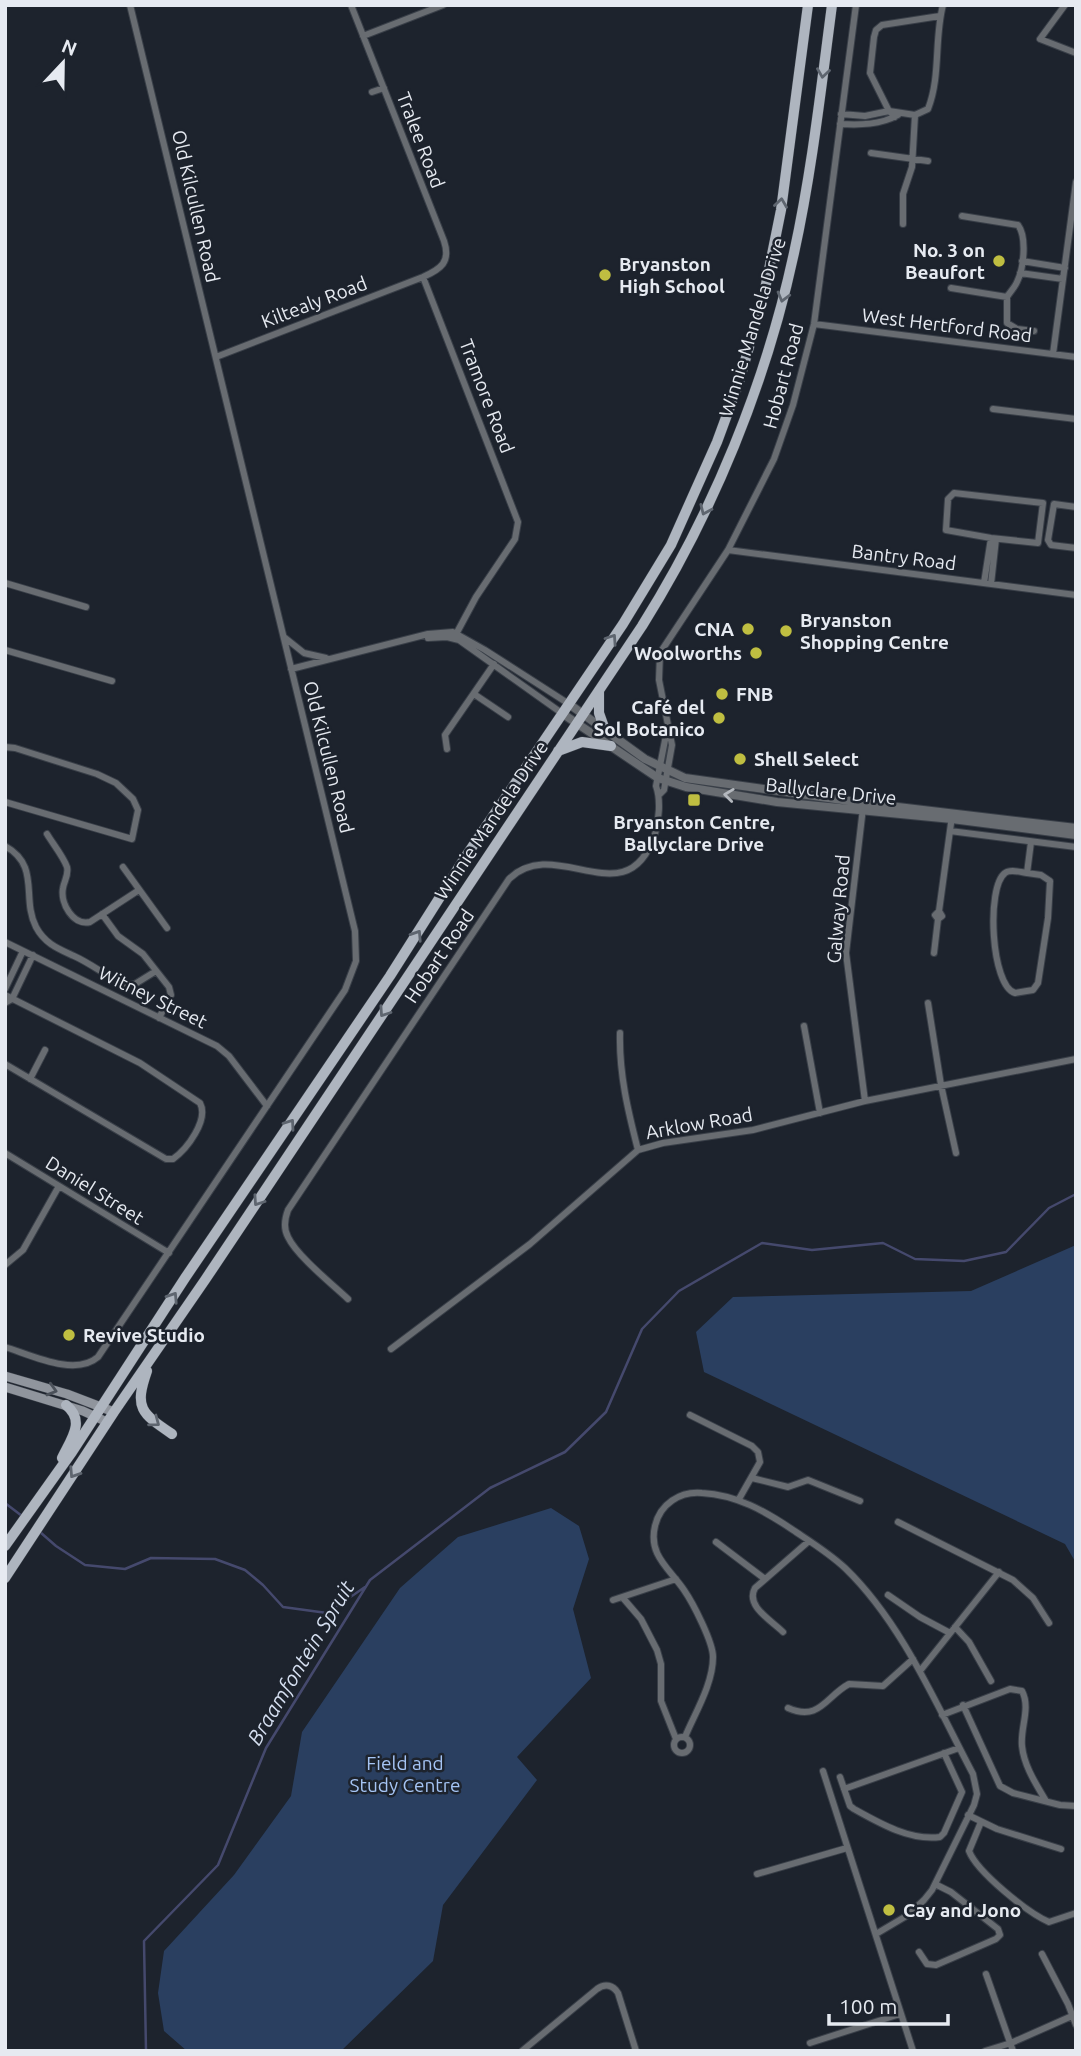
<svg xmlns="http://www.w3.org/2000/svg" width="1081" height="2056" font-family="Ubuntu,sans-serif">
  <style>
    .green { fill: #2a3f60 }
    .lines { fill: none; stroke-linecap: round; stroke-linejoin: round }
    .stream { stroke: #45496d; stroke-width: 2.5 }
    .minor-casing { stroke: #393f48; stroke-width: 8 }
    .tertiary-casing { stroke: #393f48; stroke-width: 10 }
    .secondary-casing { stroke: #393f48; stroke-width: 10 }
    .primary-casing { stroke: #393f48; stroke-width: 11 }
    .minor { stroke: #686c71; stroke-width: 6 }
    .tertiary { stroke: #686c71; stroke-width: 8 }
    .secondary { stroke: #90959d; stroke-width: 9 }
    .primary { stroke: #aeb5bf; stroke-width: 10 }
    .oneway { stroke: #5e656f }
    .oneway2 { stroke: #b4b8be }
    .oneway3 { stroke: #4b515a }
    .poi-dot { fill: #bfbe41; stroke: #1d232d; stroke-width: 2.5 }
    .labels { text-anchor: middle; stroke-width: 5; stroke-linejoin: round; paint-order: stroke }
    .street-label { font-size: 19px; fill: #e6eaf1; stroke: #1d232d }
    .poi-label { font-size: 19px; font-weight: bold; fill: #e6eaf1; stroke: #1d232d; text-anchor: start }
    .park-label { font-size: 19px; fill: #a5c4f4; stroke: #1d232d }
    .water-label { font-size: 21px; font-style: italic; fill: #d5dff0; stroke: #1d232d }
  </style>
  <rect width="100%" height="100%" fill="#1d232d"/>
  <path class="green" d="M1076,1245V1563L1065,1544L704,1372L696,1332L733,1297L971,1291Z
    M551,1508L579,1526L589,1559L573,1609L591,1678L517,1757L537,1780L443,1905L433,1961L341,2051H187L164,2031L158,1993L164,1951L234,1875L291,1796L302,1732L400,1588L458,1537Z"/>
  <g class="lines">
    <path class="stream" d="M5,1503L22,1516
      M40,1532L56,1546L85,1565L125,1569L151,1558L215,1559L245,1570L263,1585L283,1607L327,1613L365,1587
      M146,2051L144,1941L218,1865L266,1748L370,1580L490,1488L565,1452L606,1412L642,1329L679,1291L762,1243L812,1250L883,1243L915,1259L964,1261L1006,1252L1049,1208L1076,1194"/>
    <g class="minor-casing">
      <path id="minor" d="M1065,5L1040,39L1076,53
        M363,36L443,5
        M372,92L384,88
        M841,114L865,116L889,111L915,115L928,109C941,76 934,39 943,5
        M895,117L889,111L870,73L874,37L876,30L882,25L940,16
        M840,124C860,125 880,125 898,115
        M871,153L928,161
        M903,224V194L912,167L915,115
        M1022,261L1065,268
        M1020,273L1063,279
        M423,277L518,522L515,539L476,597L454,638
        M951,288L1007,297C1010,292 1015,287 1017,282C1024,268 1027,237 1018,225L962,216
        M1007,297V323L1017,329L1034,331
        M814,324L1076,357
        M1053,354L1076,182
        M216,357L423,277C441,269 451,262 444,241L351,5
        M993,409L1076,419
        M954,493L1043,503L1038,543L991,538L946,530L948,499Z
        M1076,507L1054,504L1048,540L1051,545L1076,548
        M728,550L1076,595
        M5,583L86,607
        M984,583L991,538
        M991,584L996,539
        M284,637L304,653L326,658
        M428,638L447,637L459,640L563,714
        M5,650L112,681
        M291,669L428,634L453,632L485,650L569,704
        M474,694L508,717
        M5,747L15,748L97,774L116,783L133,799L138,810L132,839L5,802
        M447,749L445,735L494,664
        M659,795L664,790L672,745L659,680L660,653L728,550L774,459L793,405L814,324L856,5
        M863,808L846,953L865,1101
        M950,831L1076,847
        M47,834C53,844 63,856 67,867C69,875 64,881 63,888C60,903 73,926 90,922L139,890
        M5,846C41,866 21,898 36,927C45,944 59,949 74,956C92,964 107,977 126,985L135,984L156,971
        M123,867L167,928
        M1027,873C1020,872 1010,869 1005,873C986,887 991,986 1015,993L1033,990L1038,983L1048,918L1050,881L1041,875L1027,873L1031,842
        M939,911L952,816
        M102,914L118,936L143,954L169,987L171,995L159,1018
        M5,942L217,1046L229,1056L267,1106
        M934,953L938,919L942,916L939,911L935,915L938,919
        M5,989L23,951
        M5,995L140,1063L200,1103C209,1120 187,1149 173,1159H166L5,1064
        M5,1003L12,999L33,955
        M928,1003L941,1085L956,1153
        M804,1026L820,1113
        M620,1033C619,1074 628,1111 638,1150
        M30,1079L45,1050
        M5,1153L169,1253
        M5,1265L23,1250L59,1186
        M348,1299C332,1284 297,1256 288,1237C283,1228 285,1218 288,1210L509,879C556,833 627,919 655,834C659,820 661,800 656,786L668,725
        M5,1347C31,1355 75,1377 98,1357L345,990L356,961L355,931L130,5
        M391,1349L530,1244L638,1150L663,1143L753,1130L865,1101L1076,1059
        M690,1415L752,1446L758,1452L760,1462L739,1499
        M752,1478L788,1487L808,1480L860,1501
        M898,1522L1013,1580L1033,1598L1049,1623
        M716,1542L765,1579
        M888,1595L920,1617L950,1633
        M623,1598L641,1619L657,1650L661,1664V1701L676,1739
        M613,1600L676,1579
        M955,1627L969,1642L991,1681
        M783,1632C771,1620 745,1606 755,1588L809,1541
        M920,1671L999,1572
        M963,1705L1000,1786L1013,1793L1060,1805L1076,1806
        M788,1708C820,1722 826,1696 849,1684L883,1686L913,1659
        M942,1715L1010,1689L1022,1691C1031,1708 1020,1728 1022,1746C1024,1766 1036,1784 1046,1801
        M674 1745a8 8 0 1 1 16 0a8 8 0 1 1-16 0Z
        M685,1737C695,1713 713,1684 713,1657C713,1642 693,1603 684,1590C669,1568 648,1555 655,1526C660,1504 680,1491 702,1493C737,1495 765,1511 793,1530C811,1542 829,1553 845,1568C902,1623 936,1704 973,1774L977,1794L974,1805L932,1890L924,1900L908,1915L876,1934
        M823,1771L913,2051
        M840,1777L850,1806L854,1809C879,1823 910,1841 940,1837L944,1833L962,1792L944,1753
        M844,1789L959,1748
        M968,1815L997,1829L1061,1849
        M981,1822L969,1851C977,1872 1028,1913 1049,1922L1076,1913
        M757,1874L847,1848
        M919,1952L927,1964L936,1965L996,1939L1000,1935L998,1929L951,1892L935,1884
        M1042,1954L1068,2004L1076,2025
        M986,1974L1013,2051
        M810,2043L900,2014
        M522,2051L597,1989C605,1983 613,1985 618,1993L636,2051
        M985,2051L1011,2043L1072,2016"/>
    </g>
    <g class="tertiary-casing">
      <path id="tertiary" d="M569,704L645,759L685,778L864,803L1076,828
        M563,714L658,778L686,787L777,802L952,819L1076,835"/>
    </g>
    <g class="secondary-casing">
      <path id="secondary" d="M5,1376L67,1394L114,1412
        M5,1387L83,1411L107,1422"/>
    </g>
    <g class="primary-casing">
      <path id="primary" d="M599,691V713L605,730
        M558,751L582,742L611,746
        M147,1371C134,1408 141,1413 172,1434
        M62,1458C71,1439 86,1421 66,1405
        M5,1546L72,1452L185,1278L390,976L466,856L623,624L671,545L717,442L738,385L763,299L781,210L808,5
        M5,1578L114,1412L205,1280L642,626C713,513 766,383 794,253C812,171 821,88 832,5"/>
    </g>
    <use href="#minor" class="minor"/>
    <use href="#tertiary" class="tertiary"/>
    <use href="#secondary" class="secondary"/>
    <use href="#primary" class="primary"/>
  </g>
  <defs><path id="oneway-chevron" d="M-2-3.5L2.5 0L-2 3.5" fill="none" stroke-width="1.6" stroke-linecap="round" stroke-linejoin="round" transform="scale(1.75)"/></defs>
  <g class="oneway">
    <use href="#oneway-chevron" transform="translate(823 73) rotate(98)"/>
    <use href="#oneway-chevron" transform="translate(781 203) rotate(-82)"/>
    <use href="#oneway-chevron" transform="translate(783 297) rotate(105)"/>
    <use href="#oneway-chevron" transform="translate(705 510) rotate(114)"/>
    <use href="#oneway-chevron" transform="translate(612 639) rotate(-56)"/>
    <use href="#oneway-chevron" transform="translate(417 935) rotate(-57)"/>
    <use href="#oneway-chevron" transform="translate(384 1012) rotate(124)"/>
    <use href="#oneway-chevron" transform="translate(290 1124) rotate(-55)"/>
    <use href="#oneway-chevron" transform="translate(258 1201) rotate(124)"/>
    <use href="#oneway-chevron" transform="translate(173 1297) rotate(-57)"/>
    <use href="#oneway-chevron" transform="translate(155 1422) rotate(37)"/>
    <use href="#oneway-chevron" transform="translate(74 1473) rotate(123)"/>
  </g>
  <use class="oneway2" href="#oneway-chevron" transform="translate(729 795) rotate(-173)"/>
  <use class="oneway3" href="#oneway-chevron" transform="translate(52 1390) rotate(16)"/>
  <g class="poi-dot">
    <circle cx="999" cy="261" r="7"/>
    <circle cx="605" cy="275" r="7"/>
    <circle cx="748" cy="629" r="7"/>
    <circle cx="786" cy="631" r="7"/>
    <circle cx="756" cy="653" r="7"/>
    <circle cx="722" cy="694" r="7"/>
    <circle cx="719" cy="718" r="7"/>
    <circle cx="740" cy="759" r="7"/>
    <rect x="687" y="793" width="14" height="14" rx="3.5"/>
    <circle cx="69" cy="1335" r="7"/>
    <circle cx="889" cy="1910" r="7"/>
  </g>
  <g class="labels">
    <g class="street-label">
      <text transform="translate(421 140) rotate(69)" y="7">Tralee Road</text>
      <text transform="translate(196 206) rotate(77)" y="7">Old Kilcullen Road</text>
      <text transform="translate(314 302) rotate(-21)" y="7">Kiltealy Road</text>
      <text transform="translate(947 325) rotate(7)" y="7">West Hertford Road</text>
      <text transform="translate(752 327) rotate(-73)" y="7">Winnie Mandela Drive</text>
      <text transform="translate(783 376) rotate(-75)" y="7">Hobart Road</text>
      <text transform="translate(487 396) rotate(69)" y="7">Tramore Road</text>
      <text transform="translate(904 557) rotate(7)" y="7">Bantry Road</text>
      <text transform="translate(329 757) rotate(76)" y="7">Old Kilcullen Road</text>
      <text transform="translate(831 791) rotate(6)" y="7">Ballyclare Drive</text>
      <text transform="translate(491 820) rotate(-56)" y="7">Winnie Mandela Drive</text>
      <text transform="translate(838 909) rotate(-85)" y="7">Galway Road</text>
      <text transform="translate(439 956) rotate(-56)" y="7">Hobart Road</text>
      <text transform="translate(153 997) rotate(26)" y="7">Witney Street</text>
      <text transform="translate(699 1123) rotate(-10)" y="7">Arklow Road</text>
      <text transform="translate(95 1190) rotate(32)" y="7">Daniel Street</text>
    </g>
    <g class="poi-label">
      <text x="985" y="257" text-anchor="end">No. 3 on<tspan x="985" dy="22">Beaufort</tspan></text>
      <text x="619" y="271">Bryanston<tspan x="619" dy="22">High School</tspan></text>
      <text x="800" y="627">Bryanston<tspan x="800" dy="22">Shopping Centre</tspan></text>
      <text x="734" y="636" text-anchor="end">CNA</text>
      <text x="742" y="660" text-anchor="end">Woolworths</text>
      <text x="736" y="701">FNB</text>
      <text x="705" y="714" text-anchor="end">Café del<tspan x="705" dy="22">Sol Botanico</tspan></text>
      <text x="754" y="766">Shell Select</text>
      <text x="694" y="829" text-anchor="middle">Bryanston Centre,<tspan x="694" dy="22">Ballyclare Drive</tspan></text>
      <text x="83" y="1342">Revive Studio</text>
      <text x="903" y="1917">Cay and Jono</text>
    </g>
    <g class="park-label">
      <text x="405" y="1770">Field and<tspan x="405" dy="22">Study Centre</tspan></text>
    </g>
    <g class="water-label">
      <text transform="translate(301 1663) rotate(-59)" y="7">Braamfontein Spruit</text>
    </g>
  </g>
  <rect width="1081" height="2056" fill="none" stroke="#e6eaf1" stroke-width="14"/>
  <g transform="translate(63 63) rotate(22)" stroke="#1d232d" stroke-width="5" paint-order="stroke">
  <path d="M0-5L12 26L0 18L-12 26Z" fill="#e6eaf1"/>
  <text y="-10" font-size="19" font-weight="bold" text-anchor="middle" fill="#e6eaf1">N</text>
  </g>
  <path d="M829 2014v10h119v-10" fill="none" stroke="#e6eaf1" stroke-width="3.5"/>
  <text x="839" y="2014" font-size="21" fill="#e6eaf1" stroke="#1d232d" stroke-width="5" paint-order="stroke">100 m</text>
</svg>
